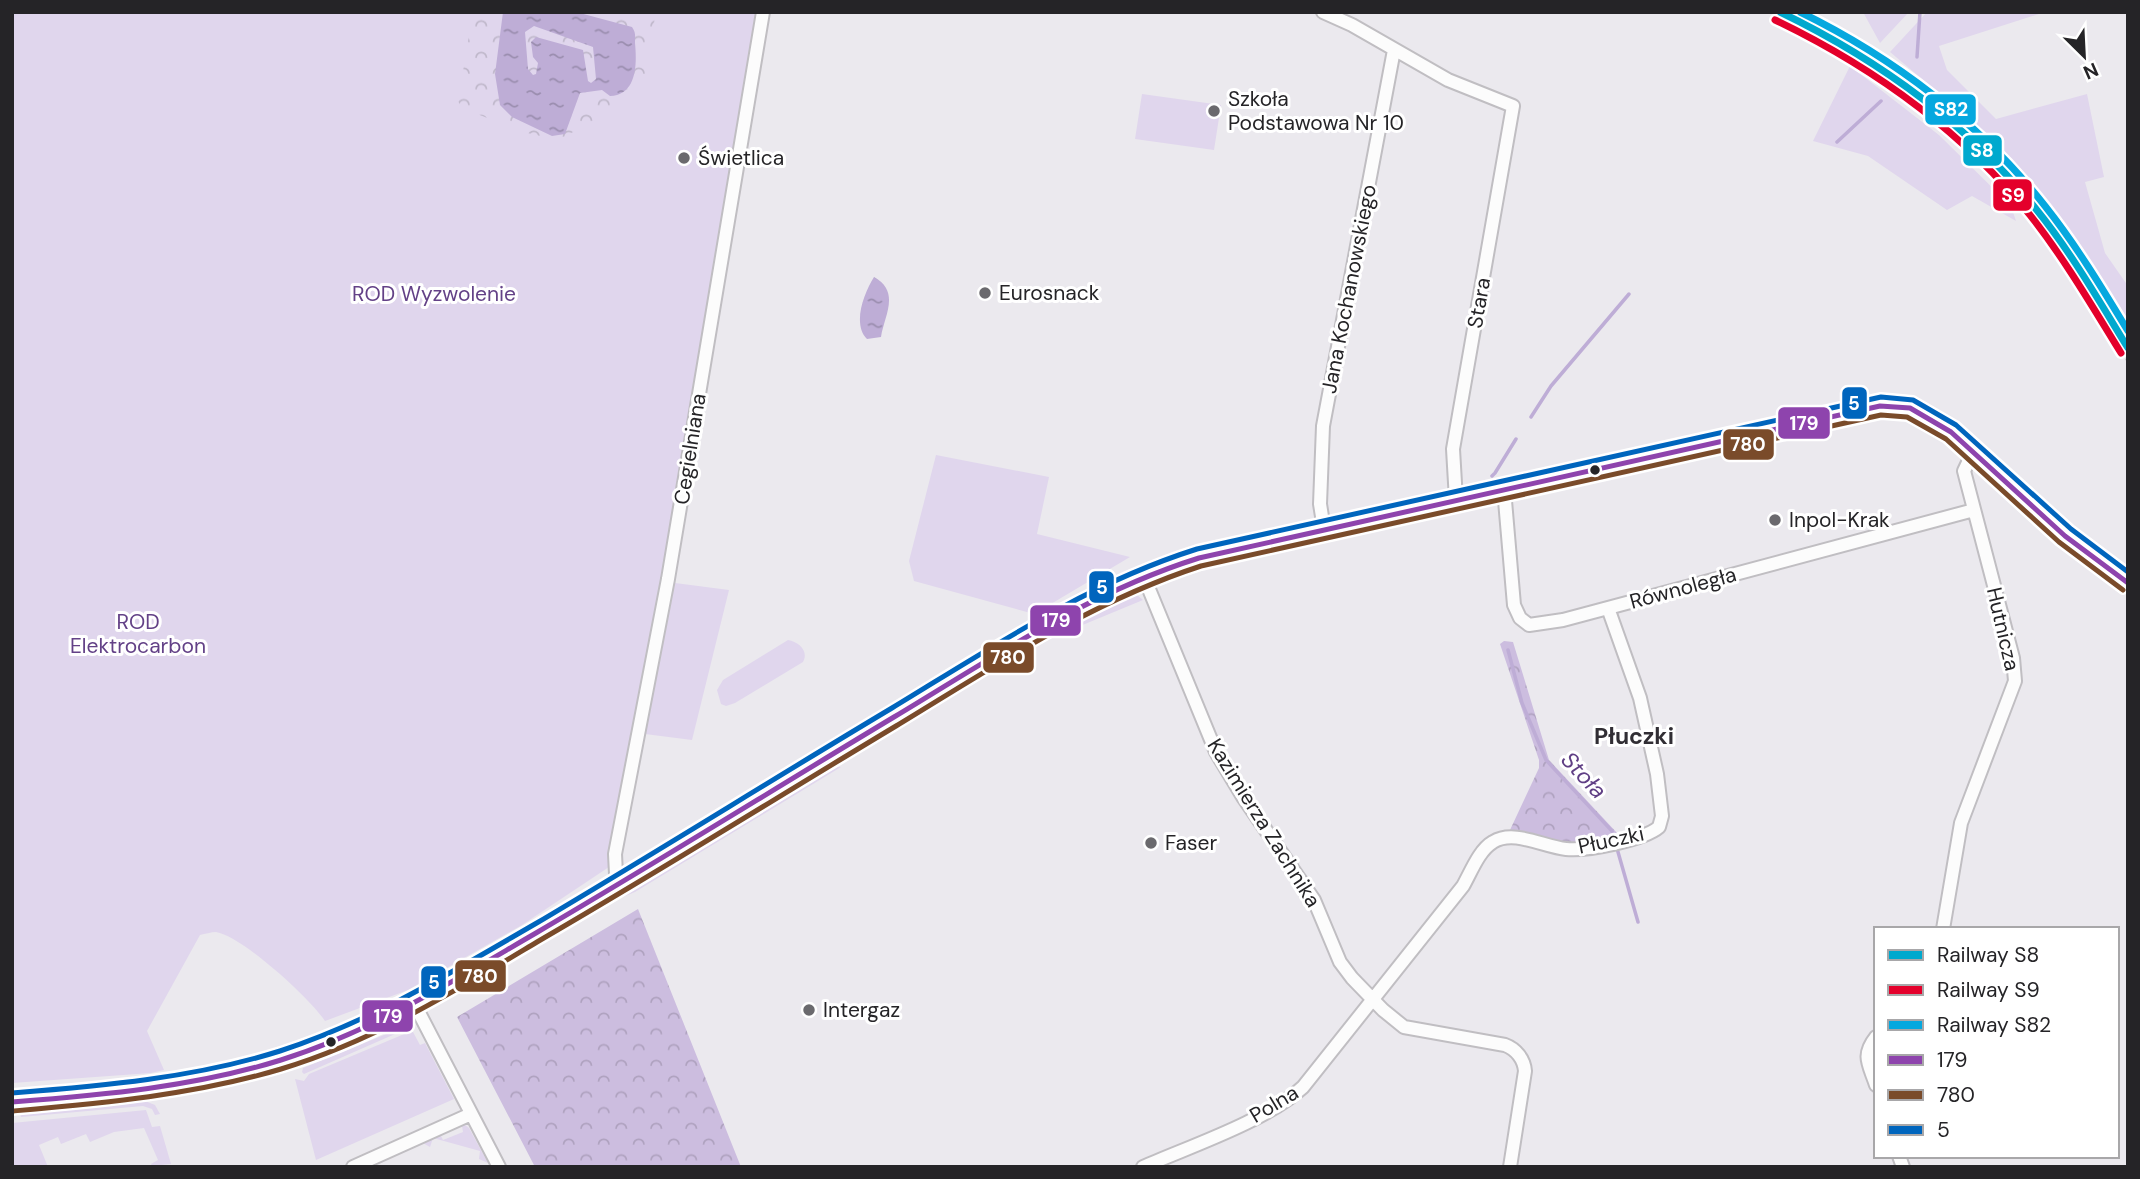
<svg xmlns="http://www.w3.org/2000/svg" width="2140" height="1179" font-family="'DM Sans',sans-serif">
  <style>
    .green { fill: #e0d6ed }
    .forest { fill: url(#forest-crowns) }
    .park { fill: url(#park-crowns) }
    .water { fill: url(#water-ripples); fill-rule: evenodd }
    .lines { fill: none; stroke-linecap: round; stroke-linejoin: round }
    .stream { stroke: #beadd6; stroke-width: 3.5 }
    .street-casing { stroke: #c0bec2; stroke-width: 16 }
    .secondary-casing { stroke: #c0bec2; stroke-width: 21 }
    .street { stroke: #fcfcfc; stroke-width: 12 }
    .secondary { stroke: #fcfcfc; stroke-width: 18 }
    .rail { stroke: #c3c3c4; stroke-width: 3.5; stroke-dasharray: 10 5; stroke-linecap: butt }
    .bus-1-casing { stroke: #fff; stroke-width: 10 }
    .bus-2-casing { stroke: #fff; stroke-width: 10 }
    .bus-3-casing { stroke: #fff; stroke-width: 10 }
    .bus-1 { stroke: #8e44ad; stroke-width: 5 }
    .bus-2 { stroke: #7a4b2a; stroke-width: 5 }
    .bus-3 { stroke: #0065bd; stroke-width: 5 }
    .rail-1-casing { stroke: #fff; stroke-width: 12 }
    .rail-2-casing { stroke: #fff; stroke-width: 12 }
    .rail-3-casing { stroke: #fff; stroke-width: 12 }
    .rail-1 { stroke: #00a9ce; stroke-width: 7 }
    .rail-2 { stroke: #e4002b; stroke-width: 7 }
    .rail-3 { stroke: #06a8df; stroke-width: 7 }
    .poi-dot { fill: #6a696d; stroke: #fff; stroke-width: 2.5 }
    .bus-dot { fill: #252427; stroke: #fff; stroke-width: 2.5 }
    .labels { text-anchor: middle; stroke-width: 6; stroke-linejoin: round; paint-order: stroke }
    .poi-label { font-size: 21px; fill: #252427; stroke: #fff; text-anchor: start }
    .street-label { font-size: 21px; fill: #252427; stroke: #fff }
    .park-label { font-size: 21px; fill: #634187; stroke: #fff }
    .neighbourhood-label { font-size: 23px; font-weight: bold; fill: #312e34; stroke: #fff }
    .water-label { font-size: 23px; font-style: italic; fill: #603f85; stroke: #fff }
    .line-badge { stroke: #fff; stroke-width: 2.5 }
    .badge-label { font-size: 19px; text-anchor: middle; font-weight: bold; fill: #fff }
  </style>
  <defs>
    <pattern id="forest-crowns" width="20" height="18" patternUnits="userSpaceOnUse" patternTransform="scale(1.75)"><rect width="20" height="18" fill="#ccbddf"/><path d="M2 6a3 3 0 1 1 6 0M12 15a3 3 0 1 1 6 0" fill="none" stroke="#afa2bf"/></pattern>
    <pattern id="park-crowns" width="20" height="18" patternUnits="userSpaceOnUse" patternTransform="scale(1.75)"><rect width="20" height="18" fill="#e0d6ed"/><path d="M2 6a3 3 0 1 1 6 0M12 15a3 3 0 1 1 6 0" fill="none" stroke="#c0b8cb"/></pattern>
    <pattern id="water-ripples" width="26" height="14" patternUnits="userSpaceOnUse" patternTransform="scale(1.75)"><rect width="26" height="14" fill="#beadd6"/><path d="M2 4q2-2 4 0t4 0M15 11q2-2 4 0t4 0" fill="none" stroke="#9a8dae"/></pattern>
  </defs>
  <rect width="100%" height="100%" fill="#ebe9ee"/>
  <path class="green" d="M12,12H757L679,477L609,867L522,925L408,990L325,1021C311,999 242,936 216,932C211,932 205,934 200,935L147,1031L164,1070L151,1073L12,1083Z
    M1863,12H1909L1880,43Z
    M1927,12H2045L1939,46L1947,70L1996,119L2087,94L2104,177L2085,182L2105,253L2128,286V320C2103,283 2079,244 2052,209C2007,149 1947,100 1890,52Z
    M1850,66L1939,135L2011,206L2016,221L1972,196L1947,210L1868,156L1813,141Z
    M1142,94L1221,105L1214,150L1135,139Z
    M936,455L1049,477L1037,534L1130,557L1034,614L914,581L909,561Z
    M675,583L729,590L692,740L645,734Z
    M1128,593L1136,594L1143,600L1056,636L1055,634L1093,613L1110,601Z
    M788,640C799,642 809,651 803,662L735,703L726,706L721,704L717,690L723,680Z
    M833,766L841,767L635,892L608,903Z
    M406,1026L411,1027L304,1074L302,1072L303,1068Z
    M409,1032H413L420,1045L425,1043L454,1099L316,1160L295,1079L304,1081L309,1074Z
    M145,1101L155,1105L160,1114L155,1115L152,1109L143,1106L21,1117L20,1114Z
    M146,1110L152,1127L160,1126L171,1164L152,1166L151,1164L158,1160L144,1128L114,1132L90,1142L86,1134L61,1144L58,1137L39,1145L48,1167H12V1123Z
    M465,1125L469,1128L488,1163L479,1159L480,1151L433,1138L430,1147L423,1143L424,1139L439,1132L443,1140L463,1132L462,1126Z"/>
  <path class="forest" d="M1504,641L1513,642L1549,760L1618,834L1572,845L1536,834L1510,830L1539,768V760L1500,644Z
    M638,909L741,1167H535L457,1017Z"/>
  <path class="park" d="M473,12H656L641,96L558,140L523,132L462,108L458,101Z"/>
  <path class="water" d="M503,12H576L632,27C636,33 635,35 635,43C637,64 637,95 610,96L602,90L580,93L565,134L552,136L512,117L500,105L495,74ZM534,26L593,47L596,79L591,83L588,81L583,50L536,37L531,42L533,57L538,63L536,74L533,75L528,69L525,32Z
    M874,277C901,292 884,316 881,337L867,339C852,324 864,293 874,277Z"/>
  <g class="lines">
    <path class="stream" d="M1917,57L1920,12
      M1837,142L1881,101
      M1531,417L1551,386L1629,294
      M1492,476L1495,473L1516,439
      M1508,650L1522,703L1546,760L1612,831L1638,922"/>
    <g class="street-casing">
      <path id="street" d="M1323,12L1352,25L1448,80L1513,106L1453,449L1456,500
        M1504,489L1514,605L1520,618L1529,625L1563,620L1974,510
        M1324,529L1320,504L1323,426L1394,50
        M1144,577L1216,752L1243,797L1314,900L1340,962L1352,978L1383,1010L1404,1027L1505,1045C1516,1049 1524,1059 1525,1071L1510,1167
        M620,883L616,874L615,854L668,579L763,12
        M1943,929L1961,823L2015,681L2013,658L1964,471L1973,452
        M415,1005L499,1167
        M1876,1037C1861,1056 1869,1064 1876,1085
        M1899,1156L1903,1167
        M353,1167L471,1114
        M1143,1167C1191,1146 1266,1121 1303,1087L1463,886C1471,872 1479,850 1493,842C1514,829 1544,847 1566,849C1587,851 1644,840 1659,827L1662,816L1657,774L1640,698L1608,608"/>
    </g>
    <g class="secondary-casing">
      <path id="secondary" d="M12,1102C116,1094 220,1084 318,1047C394,1020 456,980 524,940C652,866 778,786 905,710C982,663 1059,612 1142,577C1161,570 1180,564 1199,558L1880,406L1910,408L1951,432L2065,536L2128,583"/>
    </g>
    <use href="#street" class="street"/>
    <use href="#secondary" class="secondary"/>
    <path class="rail" d="M2101,304L2128,361"/>
    <g class="bus-1-casing">
      <path id="bus-1" d="M12,1102C103,1095 194,1087 281,1060C373,1031 453,981 536,933C656,863 774,789 894,717C994,657 1087,593 1199,558L1880,406L1910,408L1951,432L2065,536L2128,583"/>
    </g>
    <g class="bus-2-casing">
      <path id="bus-2" d="M13,1111C103,1103 194,1095 281,1069C374,1041 455,991 537,942C658,872 776,798 896,726C995,666 1090,602 1201,566L1881,415L1907,417L1946,439L2059,542L2123,590"/>
    </g>
    <g class="bus-3-casing">
      <path id="bus-3" d="M12,1093C102,1086 194,1078 280,1051C372,1021 452,972 535,924C655,853 773,779 892,708C991,648 1086,584 1197,549L1881,397L1913,400L1956,425L2071,529L2128,572"/>
    </g>
    <use href="#bus-1" class="bus-1"/>
    <use href="#bus-2" class="bus-2"/>
    <use href="#bus-3" class="bus-3"/>
    <g class="rail-1-casing">
      <path id="rail-1" d="M1780,12C1879,60 1967,123 2036,209C2071,252 2099,301 2128,348"/>
    </g>
    <g class="rail-2-casing">
      <path id="rail-2" d="M1775,20C1873,67 1961,130 2030,215C2064,258 2092,306 2121,353"/>
    </g>
    <g class="rail-3-casing">
      <path id="rail-3" d="M1800,12C1894,58 1980,123 2045,206C2076,245 2102,288 2128,331"/>
    </g>
    <use href="#rail-1" class="rail-1"/>
    <use href="#rail-2" class="rail-2"/>
    <use href="#rail-3" class="rail-3"/>
  </g>
  <g class="poi-dot">
    <circle cx="1214" cy="111" r="7"/>
    <circle cx="684" cy="158" r="7"/>
    <circle cx="985" cy="293" r="7"/>
    <circle cx="1775" cy="520" r="7"/>
    <circle cx="1151" cy="843" r="7"/>
    <circle cx="809" cy="1010" r="7"/>
  </g>
  <g class="bus-dot">
    <circle cx="1595" cy="470" r="6"/>
    <circle cx="331" cy="1042" r="6"/>
  </g>
  <g class="labels">
    <g class="poi-label">
      <text x="1228" y="106">Szkoła<tspan x="1228" dy="24">Podstawowa Nr 10</tspan></text>
      <text x="698" y="165">Świetlica</text>
      <text x="999" y="300">Eurosnack</text>
      <text x="1789" y="527">Inpol-Krak</text>
      <text x="1165" y="850">Faser</text>
      <text x="823" y="1017">Intergaz</text>
    </g>
    <g class="street-label">
      <text transform="translate(1349 289) rotate(-79)" y="7">Jana Kochanowskiego</text>
      <text transform="translate(1479 303) rotate(-80)" y="7">Stara</text>
      <text transform="translate(690 449) rotate(-81)" y="7">Cegielniana</text>
      <text transform="translate(1683 588) rotate(-15)" y="7">Równoległa</text>
      <text transform="translate(2003 629) rotate(77)" y="7">Hutnicza</text>
      <text transform="translate(1264 823) rotate(58)" y="7">Kazimierza Zachnika</text>
      <text transform="translate(1611 840) rotate(-12)" y="7">Płuczki</text>
      <text transform="translate(1274 1104) rotate(-31)" y="7">Polna</text>
    </g>
    <g class="park-label">
      <text x="434" y="301">ROD Wyzwolenie</text>
      <text x="138" y="629">ROD<tspan x="138" dy="24">Elektrocarbon</tspan></text>
    </g>
    <g class="neighbourhood-label">
      <text x="1634" y="744">Płuczki</text>
    </g>
    <g class="water-label">
      <text transform="translate(1584 775) rotate(47)" y="8">Stoła</text>
    </g>
  </g>
  <g class="line-badge">
    <rect x="1924" y="93" width="53" height="33" rx="7" fill="#06a8df"/>
    <rect x="1962" y="134" width="41" height="33" rx="7" fill="#00a9ce"/>
    <rect x="1992" y="178" width="41" height="34" rx="7" fill="#e4002b"/>
    <rect x="1841" y="386" width="27" height="34" rx="7" fill="#0065bd"/>
    <rect x="1777" y="406" width="54" height="34" rx="7" fill="#8e44ad"/>
    <rect x="1722" y="428" width="53" height="33" rx="7" fill="#7a4b2a"/>
    <rect x="1088" y="570" width="27" height="34" rx="7" fill="#0065bd"/>
    <rect x="1029" y="604" width="53" height="33" rx="7" fill="#8e44ad"/>
    <rect x="982" y="641" width="53" height="33" rx="7" fill="#7a4b2a"/>
    <rect x="454" y="959" width="53" height="34" rx="7" fill="#7a4b2a"/>
    <rect x="420" y="965" width="27" height="34" rx="7" fill="#0065bd"/>
    <rect x="361" y="999" width="53" height="34" rx="7" fill="#8e44ad"/>
  </g>
  <g class="badge-label">
    <text x="1951" y="116">S82</text>
    <text x="1982" y="157">S8</text>
    <text x="2013" y="202">S9</text>
    <text x="1854" y="410">5</text>
    <text x="1804" y="430">179</text>
    <text x="1748" y="451">780</text>
    <text x="1102" y="594">5</text>
    <text x="1056" y="627">179</text>
    <text x="1008" y="664">780</text>
    <text x="480" y="983">780</text>
    <text x="434" y="989">5</text>
    <text x="388" y="1023">179</text>
  </g>
  <rect width="2140" height="1179" fill="none" stroke="#252427" stroke-width="28"/>
  <rect x="1874" y="927" width="245" height="231" fill="#ffffff" stroke="#a8a7a9" stroke-width="2"/>
  <rect x="1888" y="950" width="35" height="10" fill="#00a9ce" stroke="#a8a7a9" stroke-width="2"/>
  <text x="1937" y="962" font-size="21" fill="#252427">Railway S8</text>
  <rect x="1888" y="985" width="35" height="10" fill="#e4002b" stroke="#a8a7a9" stroke-width="2"/>
  <text x="1937" y="997" font-size="21" fill="#252427">Railway S9</text>
  <rect x="1888" y="1020" width="35" height="10" fill="#06a8df" stroke="#a8a7a9" stroke-width="2"/>
  <text x="1937" y="1032" font-size="21" fill="#252427">Railway S82</text>
  <rect x="1888" y="1055" width="35" height="10" fill="#8e44ad" stroke="#a8a7a9" stroke-width="2"/>
  <text x="1937" y="1067" font-size="21" fill="#252427">179</text>
  <rect x="1888" y="1090" width="35" height="10" fill="#7a4b2a" stroke="#a8a7a9" stroke-width="2"/>
  <text x="1937" y="1102" font-size="21" fill="#252427">780</text>
  <rect x="1888" y="1125" width="35" height="10" fill="#0065bd" stroke="#a8a7a9" stroke-width="2"/>
  <text x="1937" y="1137" font-size="21" fill="#252427">5</text>
  <g transform="translate(2084 56) rotate(156)" stroke="#ffffff" stroke-width="5" paint-order="stroke">
  <path d="M0-5L12 26L0 18L-12 26Z" fill="#252427"/>
  <text y="-10" font-size="19" font-weight="bold" text-anchor="middle" fill="#252427">N</text>
  </g>
</svg>
